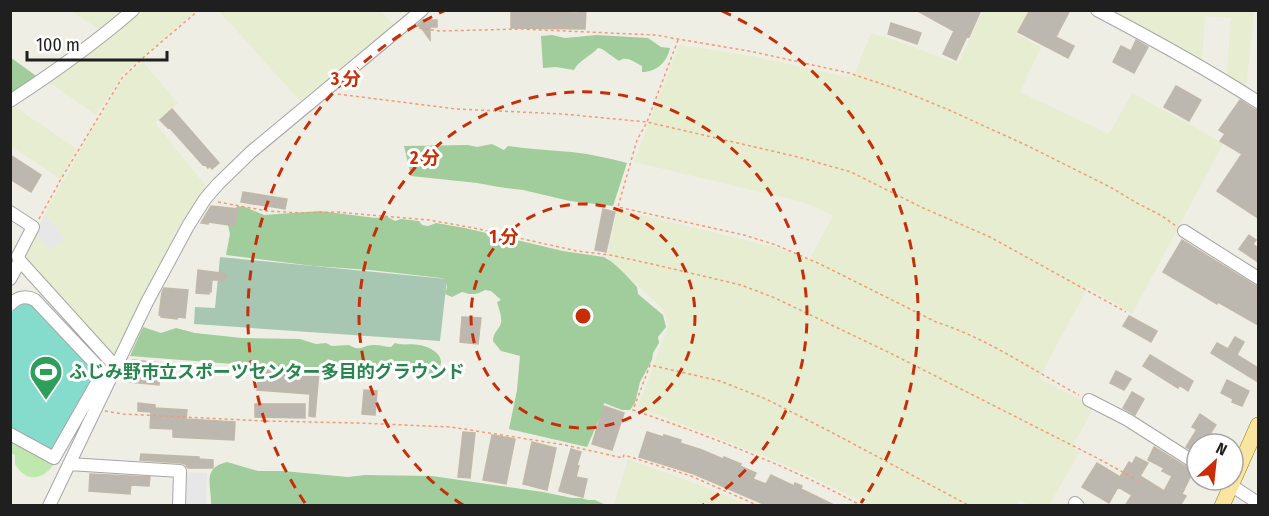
<svg xmlns="http://www.w3.org/2000/svg" width="1269" height="516" font-family="'Fira Sans Condensed','Noto Sans JP',sans-serif">
  <style>
    .farmland { fill: #e6edd1 }
    .grass { fill: #bee8ad }
    .forest { fill: #a0cd9b }
    .cemetery { fill: #a7c7b2 }
    .pitch { fill: #86dccc }
    .parking { fill: #e7e7e7 }
    .building { fill: #bcb7af; stroke: #c1b8a8; stroke-width: 1.5 }
    .lines { fill: none; stroke-linecap: round; stroke-linejoin: round }
    .minor-casing { stroke: #a6a6a6; stroke-width: 14 }
    .major-casing { stroke: #958205; stroke-width: 16 }
    .path { stroke: #f69970; stroke-width: 1.5; stroke-dasharray: 3 3; stroke-linecap: butt }
    .minor { stroke: #fff; stroke-width: 12 }
    .major { stroke: #f9e5a0; stroke-width: 15 }
    .ring { fill: none; stroke: #c72d06; stroke-width: 3; stroke-dasharray: 10 8 }
    .labels { text-anchor: middle; stroke-width: 6; stroke-linejoin: round; paint-order: stroke }
    .leisure-label { font-size: 18px; font-weight: bold; fill: #27864d; stroke: #fff; text-anchor: start }
    .centre { fill: #c72d06; stroke: #fff; stroke-width: 3 }
    .ring-label { font-size: 18px; text-anchor: middle; font-weight: bold; fill: #c72d06; stroke: #fff; stroke-width: 6; stroke-linejoin: round; paint-order: stroke }
  </style>
  <rect width="100%" height="100%" fill="#efeee5"/>
  <path class="farmland" d="M1114,10L1254,11L1246,87L1227,74L1231,18L1205,16L1202,61L1117,16Z
    M71,11H126L102,31Z
    M141,11H196L123,74L96,115L49,82L112,37Z
    M219,11H381L394,25L354,56L300,101Z
    M983,11H1028L1016,34L1041,47L1020,92L1109,134L1132,93L1205,133L1223,144L1132,314L1088,287L1039,378L1094,407L1072,447L1080,452L1049,505H1029L1019,500L1016,506L869,505L806,474L769,458L638,407L669,323L661,307L607,257L617,209L782,249L809,260L833,216L817,208L799,201L634,162L679,45L746,55L853,78L871,33L892,39L958,64Z
    M143,62L178,103L155,123L207,187L196,200L177,230L116,353H108L26,259V252L35,234L50,250L65,239L45,213L92,130L125,76Z
    M12,105L77,149L60,179L11,146L10,106Z
    M628,459L711,489L747,505H614Z"/>
  <path class="grass" d="M10,438L55,462C45,480 26,484 15,464V455L11,453Z"/>
  <path class="forest" d="M552,35L565,38L597,35L648,38L661,47L670,48C667,62 657,72 642,72V66C635,63 627,55 619,61L602,49L598,48C591,56 578,61 574,70L556,67L543,68L541,36Z
    M10,57L39,78L10,96Z
    M492,144L504,150L508,146C529,149 550,150 571,152C590,154 609,158 627,163L613,206L570,201L523,190L499,187L477,183L411,176L404,146L468,145L477,147Z
    M237,206L245,207L264,215L320,211L376,218L386,216L395,221L401,219L419,221L422,225L428,226L436,223L465,228L563,251L604,257L612,262L624,273L637,287L638,294L663,315L666,327L658,337L659,343L653,353L652,360L640,382L635,403L630,410H622L604,403L602,413L587,447L509,429L517,390L520,356L501,351L493,341C493,332 499,330 501,323C502,316 499,309 497,302L501,300L491,291L485,290C477,295 471,295 462,292L452,297L445,294L447,287L445,279L441,278L370,270L314,266L226,255L230,234L228,225Z
    M143,327L161,333L176,328L195,333L242,338L300,339L316,344L326,343L332,346L349,345C361,353 363,344 375,345C380,345 386,347 391,347L395,343C404,346 411,343 419,345C427,346 441,352 441,362C441,366 438,372 437,376L381,371L332,370L293,367L284,368L130,356Z
    M227,462L258,471H283L348,477L365,475L432,476L543,492L572,498H581L588,500H595L606,505H211C212,487 201,468 227,462Z"/>
  <path class="cemetery" d="M220,257L447,279L440,341L194,324L195,307L215,308Z"/>
  <path class="pitch" d="M18,303H28L46,317L99,372L53,454L11,431V314Z"/>
  <path class="parking" d="M45,214L65,239L50,250L35,234Z
    M183,472L207,473L206,505L182,506Z"/>
  <path class="building" d="M578,10H586L585,29L511,28V11L578,13Z
    M916,10H981L969,37L967,36L956,60L943,54L954,31Z
    M1030,10H1070L1056,37L1074,46L1068,58L1018,32Z
    M423,20H437V27H430V40L420,26H416Z
    M891,23L921,33L917,44L888,34Z
    M1136,40L1148,47L1134,73L1113,62L1121,46L1131,51Z
    M1176,86L1201,100L1189,121L1164,107Z
    M1240,100L1254,109L1258,110V218L1217,191L1242,154L1220,141L1225,134L1219,130Z
    M172,109L219,163L212,169L210,166L208,168L205,164L203,165L169,127L168,128L160,120Z
    M10,155L41,175L31,192L10,179Z
    M243,192L287,199L285,209L241,202Z
    M211,206L238,209L235,226L209,222L208,224L201,223Z
    M603,209L615,212L606,252L595,250Z
    M1249,235L1256,240L1253,244L1258,248V262L1239,249Z
    M1182,240L1254,285L1258,286V293L1256,298L1258,299V325L1218,302L1217,304L1163,272Z
    M198,270L227,274L226,280H212L211,292H209V294L196,293Z
    M164,288L188,290L185,318L178,317L177,319L161,317V315H159L162,292Z
    M1129,316L1157,331L1151,342L1123,326Z
    M462,317L481,318L478,344L460,342Z
    M1235,337L1244,342L1237,355L1258,368V382L1211,353L1217,343L1228,349Z
    M1150,355L1193,381L1188,391L1179,385L1178,388L1143,366Z
    M133,360L160,363L159,385L130,382Z
    M259,368L319,371L315,417L309,416L310,394L257,390Z
    M1116,371L1131,379L1124,390L1110,383Z
    M1227,380L1249,391L1242,406L1232,402L1233,399L1221,393Z
    M364,390L377,391L375,415L362,414Z
    M1132,392L1144,399L1135,415L1123,408Z
    M138,403L155,405V408L187,410L186,419L235,422L234,440L173,437V429L150,428L151,412L138,411Z
    M255,404H305V418L255,417Z
    M604,406L624,413L612,450L592,444Z
    M1200,414L1216,425L1204,443L1197,439V454L1186,447L1196,431V429L1192,427Z
    M463,432L475,433L470,478L458,477Z
    M647,432L663,437L664,435L681,440L680,443L702,450L723,459L724,457L741,464L740,466L756,473L753,479L766,484L771,475L794,486L795,483L802,486L801,489L836,506H768L694,474L639,457Z
    M492,435L515,439L506,484L483,480Z
    M532,442L556,448L547,490L523,484Z
    M1154,447L1193,471L1182,494L1186,496L1180,506H1125L1132,495L1118,487L1109,503L1082,487L1097,463L1120,477L1129,462L1132,464L1136,457L1148,463L1140,476L1164,491L1172,476L1162,471L1164,468L1148,460Z
    M571,449L581,452L577,465L579,466L576,477L587,479L583,497L559,491Z
    M141,454L199,457V459L213,460V468H188L185,464L181,463L140,460Z
    M90,474L150,477L149,486L131,485L130,494L89,491Z"/>
  <g class="lines">
    <g class="minor-casing">
      <path id="minor" d="M1097,10C1152,39 1206,68 1258,102
        M10,101C53,73 94,44 133,10
        M10,212L33,227L18,256L20,261L116,367
        M1184,231L1258,278
        M10,279L20,261
        M10,305C17,297 26,295 35,300L103,372L54,458L10,434
        M1089,400L1128,420L1197,464
        M69,464L180,471L179,506
        M1223,480L1258,503
        M1075,503L1078,506
        M49,506L147,302L188,226L205,199L218,184L251,152L422,10"/>
    </g>
    <g class="major-casing">
      <path id="major" d="M1222,506L1258,425"/>
    </g>
    <path class="path" d="M419,28L439,31L521,29L655,35L754,52L849,73L903,91L949,110L1028,146L1110,187L1137,203L1162,216L1176,226
      M678,40L647,122L637,140L618,207L744,235L776,245L820,264L936,322C987,338 1032,370 1079,395
      M338,94L456,109L563,114L647,122L798,157L851,172L921,207L990,237L1126,312
      M218,202L267,211L302,213L336,212L429,220L474,228L577,251L610,255L652,264L741,285L775,298L890,353L1099,459L1137,480
      M39,219L61,179L122,78L145,56L199,10
      M105,411L123,414L265,421L358,423L451,427L565,445L623,458L624,455L691,476L759,506
      M862,506C832,490 802,475 771,462C726,443 680,426 633,410L650,365L720,381L766,399L831,432L970,506"/>
    <use href="#minor" class="minor"/>
    <use href="#major" class="major"/>
  </g>
  <g class="ring">
    <circle cx="583" cy="316" r="112"/>
    <path d="M463 505A224 224 0 1 1 703 505"/>
    <path d="M305 503A335 335 0 0 1 444 11M722 11A335 335 0 0 1 861 503"/>
  </g>
  <defs>
    <g id="stadium-pin" transform="scale(1.725)"><path d="M0 17L-7.5 6A9.5 9.5 0 1 1 7.5 6Z" fill="#2e9e5b" stroke="#fff"/><path d="M0-5a6.5 5 0 1 0 0 10a6.5 5 0 1 0 0-10ZM-3.5-1.8h7v3.6h-7Z" fill="#fff"/></g>
  </defs>
  <g fill-rule="evenodd">
    <use href="#stadium-pin" x="46" y="372"/>
  </g>
  <g class="labels">
    <g class="leisure-label">
      <text x="69" y="378">ふじみ野市⽴スポーツセンター多⽬的グラウンド</text>
    </g>
  </g>
  <circle cx="583" cy="316" r="9" class="centre"/>
  <g class="ring-label">
    <text x="346" y="85">3 分</text>
    <text x="425" y="164">2 分</text>
    <text x="504" y="243">1 分</text>
  </g>
  <rect width="1269" height="516" fill="none" stroke="#1f1f1f" stroke-width="24"/>
  <g transform="translate(1215 462) rotate(27)"><circle r="28" fill="#ffffff" stroke="#a5a5a5" stroke-width="1.5"/>
  <path d="M0-4.5L10 22L0 15L-10 22Z" fill="#c72d06"/>
  <text y="-9" font-size="16" font-weight="bold" text-anchor="middle" fill="#1f1f1f">N</text>
  </g>
  <path d="M27 51v9h140v-9" fill="none" stroke="#1f1f1f" stroke-width="3"/>
  <text x="36" y="51" font-size="18" fill="#1f1f1f" stroke="#ffffff" stroke-width="4.5" paint-order="stroke">100 m</text>
</svg>
